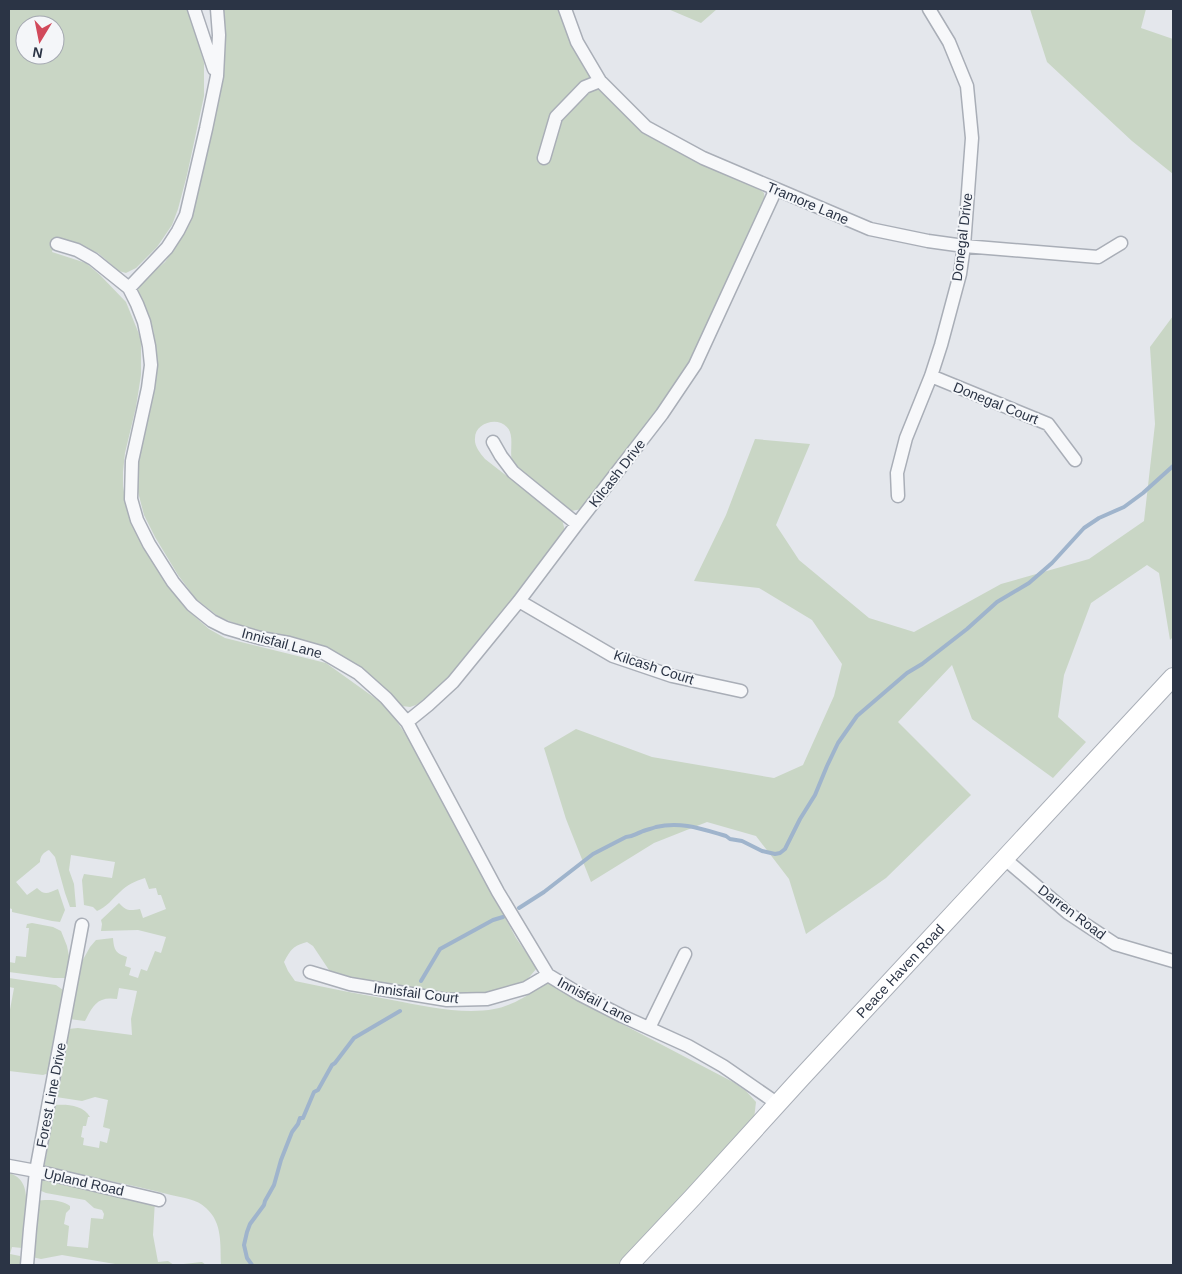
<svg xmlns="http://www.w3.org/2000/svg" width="1182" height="1274" font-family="Arial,sans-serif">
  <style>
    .green { fill: #c9d6c5; fill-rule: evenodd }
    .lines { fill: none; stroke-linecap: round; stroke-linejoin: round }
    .stream { stroke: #9fb4cc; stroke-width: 4 }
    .minor-casing { stroke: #a9aeb7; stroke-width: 15 }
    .secondary-casing { stroke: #a9aeb7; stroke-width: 20 }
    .minor { stroke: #f7f8fa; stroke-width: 12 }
    .secondary { stroke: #fff; stroke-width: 18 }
    .labels { text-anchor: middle; stroke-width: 4; stroke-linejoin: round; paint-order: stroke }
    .street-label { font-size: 14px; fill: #2b3445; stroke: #f4f6f9 }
  </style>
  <rect width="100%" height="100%" fill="#e4e7ec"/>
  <path class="green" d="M9,9H189L204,63V96L187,175L178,209L172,225L157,247L136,268L126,273L119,271L98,253L67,240L56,238L52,252L86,263L100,275L126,302L141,339V375L136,407L125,453L123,472V486L127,510L144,547L165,582L186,609L209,629L225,638L326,663L379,701L394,717L425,764L486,882L516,938L537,968L526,981L508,990L460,997L344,978L329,970L313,946L307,942C293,946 291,949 284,962L288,971L295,981C327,988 360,994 392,1000C424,1006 463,1015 494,1009C508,1007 524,998 535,990C542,985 542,983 552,981L603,1014L733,1082L746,1091L756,1102L754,1119L620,1265H221C220,1245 223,1223 206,1208C197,1199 183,1198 171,1195C129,1184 86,1176 44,1169L55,1105C66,1104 84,1105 90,1117H88L86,1126H83L81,1137L84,1138L83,1145L99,1148L100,1141L107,1143L110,1129L103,1127L108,1100L95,1097L82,1101L56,1097L68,1029L78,1028L132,1035L131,1019L137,991L119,988L117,999C97,996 93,1006 85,1021L69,1019L80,965L90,947L96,940L113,938C114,951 116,953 127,957L125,966L131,968L129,975L138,978L141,969L147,971L155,951L161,953L166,937L138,930L101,931L102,924L101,920L119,903C126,911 129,911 140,909L143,918L166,909L161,895H158L156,888L149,889L145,878C135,881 127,885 120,892C112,899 107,907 97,911L93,907L84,905L82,880L84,874L112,878L115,862L71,855L69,870L74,884L76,907H70L65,893L55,857L49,850C44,852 40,856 40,862L16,882L27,895L37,888C45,896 48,893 58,889L65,910L60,922L52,921L12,912V909L9,908ZM25,25H55V55H25Z
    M223,9H559L565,29L584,68L599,90L617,107L640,128L676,151L758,187L764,193L765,201L695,358L665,404L582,509L571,511C557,501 544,490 531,480C526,477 519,473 515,468C505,455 520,431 501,423C490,419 475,426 475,438C474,446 480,453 485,459L562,519L565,531L468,657L446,681L423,700L416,705L410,707L402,706L377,681L333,654L258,632L219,617L196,599L178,575L155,537L144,515L138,492V476L139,459L153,395L157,367L156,349L153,329L139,296L138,289L141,282L165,262L185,232L193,212L199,188L224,66L225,45V15Z
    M668,9H717L701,23Z
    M1030,9H1146L1141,28L1173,39V174L1132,141L1047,62Z
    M1173,316V637L1170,640L1159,573L1147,565L1091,603L1064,675L1058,717L1086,742L1053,778L972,719L952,665L898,722L971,795L886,878L806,934L789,879L756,836L707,822L654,843L591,882L566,819L544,748L576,729L652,757L774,778L803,765L834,696L842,664L812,620L759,588L694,581L726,515L755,439L810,444L776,525L799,560L869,618L914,632L1001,584L1089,559L1144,521L1155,424L1150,347Z
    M32,923L53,927L61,931L67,946L70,961L65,978H54L9,972V962L15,963L16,956L26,957L29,928H26L27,924Z
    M9,978L56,985L63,990L49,1073L43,1075L9,1071V1015L14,988L9,987Z
    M9,1173C29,1179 27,1199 25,1216C24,1227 23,1237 22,1248L12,1247L10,1254L20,1256L21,1265H9Z
    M42,1174L155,1200L153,1235L158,1262L168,1261L174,1265L202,1262L206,1265H121L62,1255L41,1259L32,1257L38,1201C47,1199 62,1200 70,1206V1209L66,1213L64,1224L69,1226L67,1246L88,1248L91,1218L103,1219L104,1214L102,1210L94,1208L85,1200L46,1193L39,1190Z"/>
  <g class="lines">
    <path class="stream" d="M519,908L544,892L593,854L626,837C632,837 635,834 641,832C645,830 651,829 656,827C681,821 702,829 726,836L730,839L742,841L762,851L775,854L780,853L785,849L800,819L815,795L827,766L838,743L857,716L907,673L922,664L967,629L997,602L1029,583L1052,563L1084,528L1099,518L1124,507L1143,493L1173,466
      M421,981L440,949L493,920L503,917
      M252,1265L247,1258L244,1245L247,1232L250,1224L264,1205L265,1201L274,1185L281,1160L292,1132L298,1124L300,1118H303L314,1092L318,1090L332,1065L335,1063L354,1038L400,1011"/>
    <g class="minor-casing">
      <path id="minor" d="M194,9L214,69
        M565,9L577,42L600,81L646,127L703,158L776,189L870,229L928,241L964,246L1098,257L1121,243
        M544,158L556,117L585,87L600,81
        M57,244L77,250L93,259L129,288L137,304L144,322L149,346L151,365L148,388L132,461L131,499L137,520L149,544L173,582L192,605L212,621L226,628L260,638L289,643L324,653L358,673L386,698L407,722L498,892L548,975L581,995L622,1016L688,1046L723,1066L778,1104
        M129,288L167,248L178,231L186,215L206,129L217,76L219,35L217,9
        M931,376L1048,424L1075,460
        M493,442L501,456L513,472L577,524
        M898,496L897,473L906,438L931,376L941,345L960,274L964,246L972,138L967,86L949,42L929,9
        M519,601L613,656L672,676L741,691
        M407,722L428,705L453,682L519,601L577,524L662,414L695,365L776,189
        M1005,859L1068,913L1115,944L1173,961
        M310,972L350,984L447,1000L487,999L526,988L548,975
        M649,1028L685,954
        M9,1166L36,1171L159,1200
        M27,1265L30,1229L36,1171L82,925"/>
    </g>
    <g class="secondary-casing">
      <g id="secondary">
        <path id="s1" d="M629,1265L693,1197L801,1078L1173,677"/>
      </g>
    </g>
    <use href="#minor" class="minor"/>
    <use href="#secondary" class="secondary"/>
  </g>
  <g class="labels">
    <g class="street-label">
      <text transform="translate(808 203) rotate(23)" y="5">Tramore Lane</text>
      <text transform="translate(962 237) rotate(-83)" y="5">Donegal Drive</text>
      <text transform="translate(996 403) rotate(22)" y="5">Donegal Court</text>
      <text transform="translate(617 473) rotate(-52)" y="5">Kilcash Drive</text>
      <text transform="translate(282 643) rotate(15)" y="5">Innisfail Lane</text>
      <text transform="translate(654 667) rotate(18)" y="5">Kilcash Court</text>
      <text transform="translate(1072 912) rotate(37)" y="5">Darren Road</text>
      <text dy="5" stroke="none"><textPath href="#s1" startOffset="400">Peace Haven Road</textPath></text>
      <text transform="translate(416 993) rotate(7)" y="5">Innisfail Court</text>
      <text transform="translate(595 1000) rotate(28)" y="5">Innisfail Lane</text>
      <text transform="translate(51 1095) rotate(-79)" y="5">Forest Line Drive</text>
      <text transform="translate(84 1182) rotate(13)" y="5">Upland Road</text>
    </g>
  </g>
  <rect width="1182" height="1274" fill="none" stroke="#2b3445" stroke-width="20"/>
  <g transform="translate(40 40) rotate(190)"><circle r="24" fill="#f4f6f9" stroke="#a4a8b1"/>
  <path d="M0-4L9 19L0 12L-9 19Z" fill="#d1495b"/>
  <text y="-8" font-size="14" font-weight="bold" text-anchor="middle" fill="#2b3445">N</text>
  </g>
</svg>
